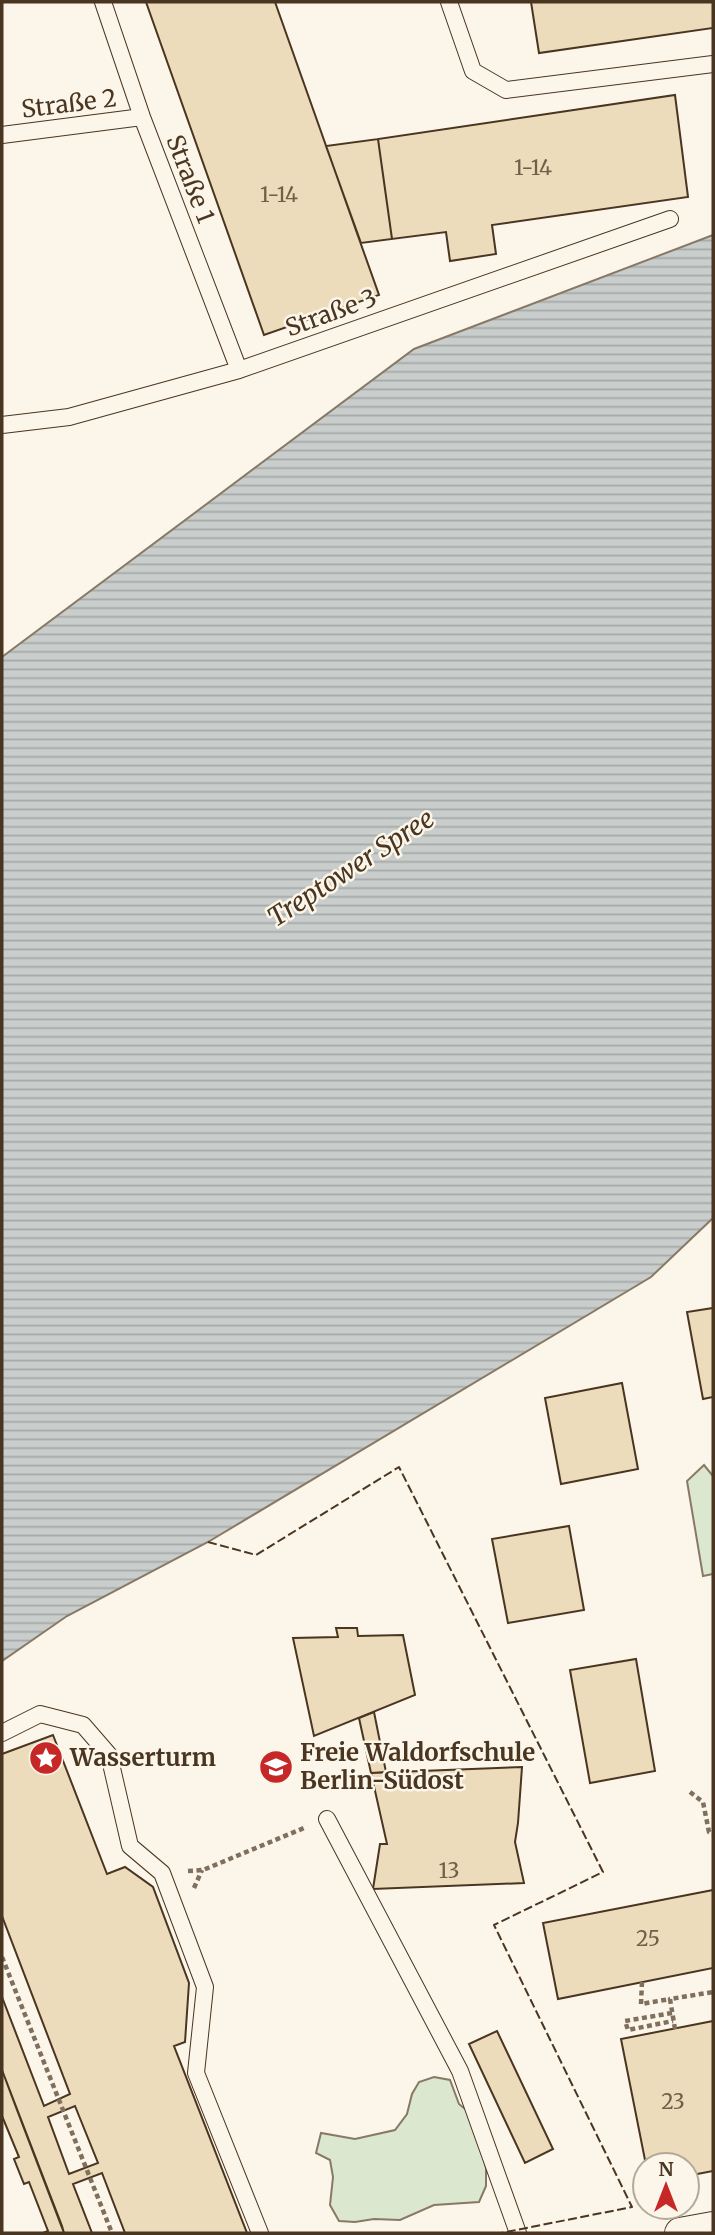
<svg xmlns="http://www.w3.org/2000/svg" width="715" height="2235" font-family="Merriweather,serif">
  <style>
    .green { fill: #dce7d0; stroke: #887966; stroke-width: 2 }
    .water { fill: url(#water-rules); stroke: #887966; stroke-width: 2 }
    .building { fill: #ecdcbc; stroke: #4a3520; stroke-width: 2; fill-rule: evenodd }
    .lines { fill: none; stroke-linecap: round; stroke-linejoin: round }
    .lane-casing { stroke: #4a3520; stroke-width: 18 }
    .street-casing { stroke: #4a3520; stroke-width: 32 }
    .path { stroke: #7f6f5c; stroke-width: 4.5; stroke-dasharray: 5 3.5; stroke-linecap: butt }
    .lane { stroke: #fbf6e9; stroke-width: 16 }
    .street { stroke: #fbf6e9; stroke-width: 30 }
    .fence { stroke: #4a3520; stroke-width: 2; stroke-dasharray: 9 3.5; stroke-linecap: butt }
    .labels { text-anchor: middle; stroke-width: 5; stroke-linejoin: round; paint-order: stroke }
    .number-label { font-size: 21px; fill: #725f47 }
    .street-label { font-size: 24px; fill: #4a3520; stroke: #fbf6e9 }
    .poi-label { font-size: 24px; font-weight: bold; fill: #4a3520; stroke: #fbf6e9; text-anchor: start }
    .water-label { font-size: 26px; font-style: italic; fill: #4a3520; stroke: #fbf6e9 }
  </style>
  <defs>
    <pattern id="water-rules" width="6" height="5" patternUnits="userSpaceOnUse" patternTransform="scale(1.75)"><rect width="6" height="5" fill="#c9cecd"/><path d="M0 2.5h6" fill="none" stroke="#a5a8a6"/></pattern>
  </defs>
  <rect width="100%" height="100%" fill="#fbf6e9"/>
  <path class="green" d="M704,1465L713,1476V1574L703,1576L687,1481Z
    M434,2077L450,2080L459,2104L470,2113L478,2133L486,2168V2186L479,2202L434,2205L400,2220L374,2219L355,2222L339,2221L330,2205L333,2177L330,2160L316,2153L321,2133L355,2139L395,2130L407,2114L412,2094L419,2082Z"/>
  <path class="water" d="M713,235V1218L651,1277L208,1542L67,1616L2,1661V657L414,349Z"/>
  <path class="building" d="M146,2H275L379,295L264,335Z
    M531,2H713V28L539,53Z
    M675,95L688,197L492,225L496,254L450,261L446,232L392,239L378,139Z
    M378,139L392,239L361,243L326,146Z
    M713,1308V1397L703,1399L687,1312Z
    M622,1383L638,1469L561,1484L545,1398Z
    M569,1526L584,1610L508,1623L492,1539Z
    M336,1628H357L358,1636L403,1635L415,1695L314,1736L293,1638L338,1637Z
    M636,1659L655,1771L590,1783L570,1670Z
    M374,1712L386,1772L371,1773L359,1718Z
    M53,1735L107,1874L125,1867L153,1887L189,1983L185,2042L174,2046L247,2233H125L102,2173L73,2184L92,2233H64L62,2226L2,2070V1997L44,2106L70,2094L2,1916V1754ZM75,2106L98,2163L69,2174L48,2117Z
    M522,1767L518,1823L515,1842L524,1883L373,1889L380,1844H387L371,1773Z
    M713,1890V1968L558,1999L543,1923Z
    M713,2021V2171L687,2176V2165H646L621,2039Z
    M497,2031L553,2149L525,2163L469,2044Z
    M2,2070L17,2110L64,2233H43L48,2231L29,2182L24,2184L14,2159L19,2157L2,2116Z"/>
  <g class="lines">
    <g class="lane-casing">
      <path id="lane" d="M103,2L142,117L239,370
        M449,2L473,71L506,90L713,64
        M2,135L142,117
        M2,425L69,417L239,370L670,219
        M2,1733L40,1714L83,1725L109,1755L130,1846L162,1873L205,1987L196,2073L260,2233
        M327,1819L460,2071L518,2233"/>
    </g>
    <g class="street-casing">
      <path id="street" d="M680,2233L713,2227"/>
    </g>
    <path class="path" d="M690,1792L703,1802L709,1832L713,1834
      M188,1871L203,1870L304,1828
      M194,1888L202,1870
      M2,1957L112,2233
      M642,1982L641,2004L670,1999
      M672,2013L625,2021L628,2030L673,2021
      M675,2029L670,1999L713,1992"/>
    <use href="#lane" class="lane"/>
    <use href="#street" class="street"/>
    <path class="fence" d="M208,1542L256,1555L399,1467L603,1872L494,1925L632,2207L501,2233"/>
  </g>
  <defs>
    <g id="sight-disc" transform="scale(1.75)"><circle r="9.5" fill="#c62828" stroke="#fbf6e9"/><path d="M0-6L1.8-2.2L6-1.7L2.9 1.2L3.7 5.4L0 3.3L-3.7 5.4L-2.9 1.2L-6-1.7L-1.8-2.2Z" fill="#fff"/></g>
    <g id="school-disc" transform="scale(1.75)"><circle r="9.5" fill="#c62828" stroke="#fbf6e9"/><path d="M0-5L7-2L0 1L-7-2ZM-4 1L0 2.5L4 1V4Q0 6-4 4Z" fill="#fff"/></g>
  </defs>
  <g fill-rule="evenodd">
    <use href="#sight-disc" x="46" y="1758"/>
    <use href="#school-disc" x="276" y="1767"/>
  </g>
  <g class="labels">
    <g class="number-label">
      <text x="533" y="175">1-14</text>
      <text x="279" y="202">1-14</text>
      <text x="449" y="1878">13</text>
      <text x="648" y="1946">25</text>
      <text x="673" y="2109">23</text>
    </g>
    <g class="street-label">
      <text transform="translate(69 104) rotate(-7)" y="8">Straße 2</text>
      <text transform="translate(190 179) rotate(69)" y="8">Straße 1</text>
      <text transform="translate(331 313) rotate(-20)" y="8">Straße 3</text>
    </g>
    <g class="poi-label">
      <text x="300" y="1761">Freie Waldorfschule<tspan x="300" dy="28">Berlin-Südost</tspan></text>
      <text x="70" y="1766">Wasserturm</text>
    </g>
    <g class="water-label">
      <text transform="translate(351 868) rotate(-33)" y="9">Treptower Spree</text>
    </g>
  </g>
  <rect width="715" height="2235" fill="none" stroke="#4a3520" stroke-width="7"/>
  <g transform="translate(666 2186)"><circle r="33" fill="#fbf6e9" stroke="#b4a999" stroke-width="2"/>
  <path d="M0-5L12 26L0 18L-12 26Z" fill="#c62828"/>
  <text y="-10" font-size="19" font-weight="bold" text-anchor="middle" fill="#4a3520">N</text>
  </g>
</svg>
